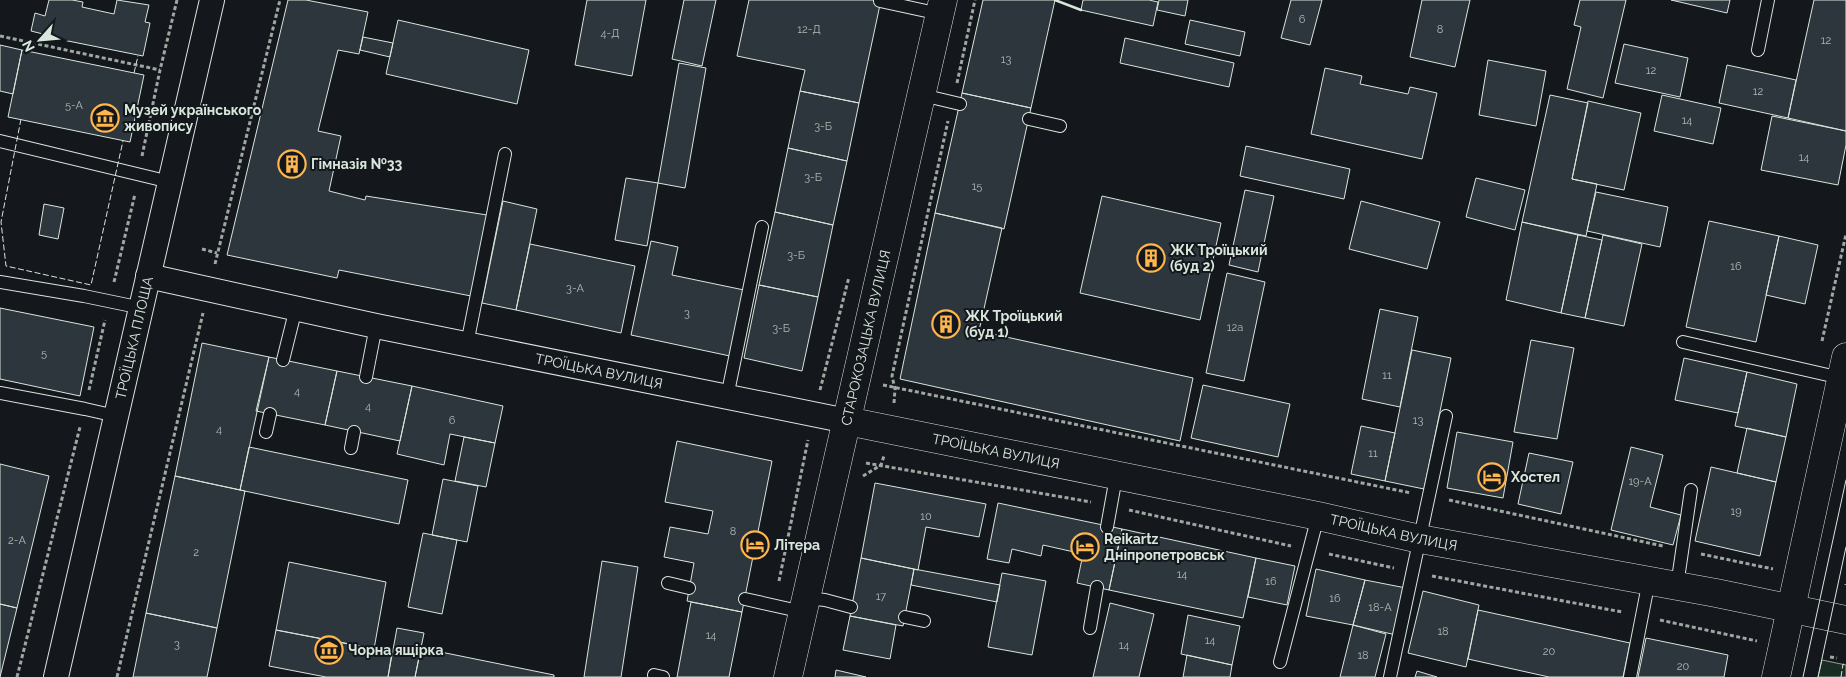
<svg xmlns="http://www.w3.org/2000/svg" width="1846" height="677" font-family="Raleway,sans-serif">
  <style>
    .green { fill: #1a2d24; stroke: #939e99 }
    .building { fill: #2c363c; stroke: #d8e6dc }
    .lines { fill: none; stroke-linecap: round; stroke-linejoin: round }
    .service-casing { stroke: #d8e6dc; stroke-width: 14 }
    .minor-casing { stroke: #d8e6dc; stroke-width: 26 }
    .tertiary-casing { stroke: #d8e6dc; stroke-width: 29 }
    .primary-casing { stroke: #d8e6dc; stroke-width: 29 }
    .path { stroke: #9da8a2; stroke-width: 3; stroke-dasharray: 4 2.5; stroke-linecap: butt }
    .service { stroke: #14181c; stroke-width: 12 }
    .minor { stroke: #14181c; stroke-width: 24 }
    .tertiary { stroke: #14181c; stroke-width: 28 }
    .primary { stroke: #14181c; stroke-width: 28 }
    .tram { stroke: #d8e6dc; stroke-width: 1 }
    .fence { stroke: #d8e6dc; stroke-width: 1; stroke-dasharray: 6 2.5; stroke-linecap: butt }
    .wall { stroke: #d8e6dc; stroke-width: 2.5 }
    .labels { text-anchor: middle; stroke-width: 4; stroke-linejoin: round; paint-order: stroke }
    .number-label { font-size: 11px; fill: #adbab4 }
    .poi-label { font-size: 14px; font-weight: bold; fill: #d8e6dc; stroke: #14181c; text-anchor: start }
    .street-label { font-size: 14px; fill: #d8e6dc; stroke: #14181c }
  </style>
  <rect width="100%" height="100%" fill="#14181c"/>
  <path class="green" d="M1822,660L1846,665V677H1818Z"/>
  <path class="building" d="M49,0H72L83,2L82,7L114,14L117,0L149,5L145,22L150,23L143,56L43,36V34L31,31L35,13L45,16Z
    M288,0H306L368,12L359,54L338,50L318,131L341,136L329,191L365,200L366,196L487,215L471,296L339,270L337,278L227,255Z
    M587,0H646L632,76L575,65Z
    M684,0H716L702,66L672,59Z
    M749,0H881L859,103L800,91L805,70L737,56Z
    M983,0H1055L1031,108L962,93Z
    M1083,0H1149L1158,2L1153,26L1081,10Z
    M1159,0H1188L1185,16L1157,10Z
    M1291,0H1322L1310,45L1281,38Z
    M1422,0H1470L1455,67L1410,57Z
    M1580,0H1626L1603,98L1567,89L1581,27L1574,25Z
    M1671,0H1730L1727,13Z
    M1814,0H1846V131L1788,118Z
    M398,20L529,50L517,104L386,74Z
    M1190,20L1245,32L1240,56L1185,44Z
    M363,37L393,43L390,57L360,50Z
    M1125,38L1234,63L1229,87L1120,63Z
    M1624,44L1688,58L1680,97L1615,83Z
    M0,45L22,50L13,94L0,91Z
    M22,50L144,75L130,142L8,117Z
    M1488,60L1546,71L1536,126L1479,115Z
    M679,63L706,68L685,188L658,183Z
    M1727,65L1796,80L1788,118L1719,103Z
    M1325,68L1362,76L1360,84L1408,94L1410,87L1437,93L1422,159L1311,134Z
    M800,91L859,103L847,161L788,148Z
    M962,93L1031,108L1004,229L935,213Z
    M1550,95L1588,103L1572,179L1597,184L1586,236L1522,222Z
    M1662,95L1721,108L1713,144L1654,131Z
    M1588,101L1641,113L1624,190L1572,179Z
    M1772,116L1846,131V145L1838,185L1761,170Z
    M1246,146L1350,169L1344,199L1240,176Z
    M788,148L847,161L833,225L775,212Z
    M626,178L658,183L647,246L615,240Z
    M1476,178L1525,190L1515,230L1466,217Z
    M1245,190L1274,196L1258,272L1229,265Z
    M1596,192L1668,207L1660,247L1587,231Z
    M1102,196L1221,223L1200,320L1080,293Z
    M503,201L537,209L516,310L482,303Z
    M1361,201L1440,222L1427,269L1349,249Z
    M44,204L64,208L58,239L39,235Z
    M775,212L833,225L818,297L759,285Z
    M935,213L1002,228L979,331L1193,378L1180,441L900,379Z
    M1709,221L1779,236L1756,342L1686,327Z
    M1522,222L1578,235L1561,313L1506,300Z
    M1578,235L1602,240L1585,318L1561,313Z
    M1603,235L1642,244L1624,326L1585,318Z
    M1779,236L1818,245L1805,304L1766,295Z
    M651,241L678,247L672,275L744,290L730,356L631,335Z
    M530,244L635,266L621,333L516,310Z
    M1227,273L1265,282L1244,381L1206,373Z
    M759,285L818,297L802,371L744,358Z
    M0,308L94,327L80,396L0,379Z
    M1380,309L1418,317L1400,407L1362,399Z
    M1531,340L1574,348L1557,439L1514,432Z
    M202,343L269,357L240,490L175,476Z
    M1412,350L1451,358L1424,489L1385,481Z
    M269,357L337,371L325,425L256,411Z
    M1684,358L1747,372L1738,413L1675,400Z
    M337,371L412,386L400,441L325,425Z
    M1747,372L1797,384L1786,437L1735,426Z
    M1203,385L1290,404L1278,457L1191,438Z
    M412,386L503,406L495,443L450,434L444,465L397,454Z
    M1361,426L1395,433L1385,481L1351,474Z
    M1747,428L1786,437L1776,482L1737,473Z
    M1457,432L1513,442L1503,498L1447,488Z
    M464,437L495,443L486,487L455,481Z
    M677,441L772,461L742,612L687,601L694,563L664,557L670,527L708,534L713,511L665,502Z
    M249,447L408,480L399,524L240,490Z
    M1631,447L1663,455L1650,507L1681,515L1673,545L1611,530Z
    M1529,453L1573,462L1561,514L1518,504Z
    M0,464L49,476L17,608L0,604Z
    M1711,467L1776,482L1760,556L1695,541Z
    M175,476L245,491L217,628L146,613Z
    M443,479L478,486L467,542L432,535Z
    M875,483L986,504L979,537L926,527L918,570L861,558Z
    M998,503L1122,529L1109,590L1077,583L1083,554L1043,545L1041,556L1012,549L1009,563L987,559Z
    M1122,529L1256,558L1243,618L1109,590Z
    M423,533L457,540L442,614L408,607Z
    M861,558L914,569L903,626L850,616Z
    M1256,558L1295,566L1287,605L1248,597Z
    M602,561L638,567L621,677H584Z
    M289,562L386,582L374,649L276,630Z
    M914,569L1000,585L997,602L911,585Z
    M1316,569L1365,580L1353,625L1306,616Z
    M1002,573L1046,581L1032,655L988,647Z
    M1365,580L1406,588L1396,635L1353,625Z
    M1423,591L1479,605L1466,667L1408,653Z
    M691,602L742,612L729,677H677Z
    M1110,603L1154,614L1139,677H1093Z
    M0,604L17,608L0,677Z
    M1478,610L1630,643L1623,677H1549L1468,659Z
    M146,613L217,628L207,677H133Z
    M1188,615L1240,626L1232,665L1181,654Z
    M850,616L896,625L890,659L843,650Z
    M1353,625L1386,634L1375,677H1340Z
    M397,628L424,633L415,677H388Z
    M276,630L392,652L388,677H326L269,666Z
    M1646,638L1728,655L1724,677H1638Z
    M421,648L554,675V677H415Z
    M1187,655L1232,665L1230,677H1183Z
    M836,670L866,677H835Z
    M1417,671L1437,677H1415Z"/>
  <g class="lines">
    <g class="service-casing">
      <path id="service" d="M880,1L940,14
        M1758,50L1768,0
        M922,95L960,104
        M1029,119L1060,126
        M0,141L170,182
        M0,282L84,296L142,308
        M1683,342L1841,378
        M467,344L505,154
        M283,360L296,308
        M366,377L376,326
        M0,393L85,409L116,416
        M727,397L762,227
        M266,432L270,414
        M351,448L354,432
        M1107,527L1116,477
        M668,583L689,588
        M1677,586L1691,490
        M806,598L825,600L851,607
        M745,599L803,612
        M905,617L924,621
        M1090,628L1097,587
        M1280,662L1318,516
        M654,675L663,677
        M1390,677L1446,416
        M1630,677L1649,580"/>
    </g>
    <g class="minor-casing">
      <g id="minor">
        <path id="s1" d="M148,276L376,326L847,421"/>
        <path id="s2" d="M56,677L212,0"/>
      </g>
    </g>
    <g class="tertiary-casing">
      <g id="tertiary">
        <path id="s3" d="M847,421L1318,516L1420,539L1716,593L1846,620"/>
        <path id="s4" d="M788,677L943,0"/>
      </g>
    </g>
    <g class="primary-casing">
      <path id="primary" d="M1776,677L1846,357"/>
    </g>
    <path class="path" d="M0,36L160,70
      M957,83L975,0
      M142,156L160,70L177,0
      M202,249L217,253
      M215,264L280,0
      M114,282L135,194
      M1822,341L1846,234
      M883,385L1411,493
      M89,390L105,320
      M820,390L849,277
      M894,403L895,389L892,376L948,121
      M866,463L1091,502
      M863,476L881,465L884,456
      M1449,500L1663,546
      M1129,510L1291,546
      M1329,554L1394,568
      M1701,554L1773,569
      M1432,576L1622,612
      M779,581L808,440
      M1846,584V585
      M1660,620L1757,641
      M1830,657L1837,658
      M17,677L80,427
      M117,677L203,313"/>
    <use href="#service" class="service"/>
    <use href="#minor" class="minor"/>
    <use href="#tertiary" class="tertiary"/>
    <use href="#primary" class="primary"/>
    <path class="tram" d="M1803,677L1846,480
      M1818,677L1846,547"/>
    <path class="fence" d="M134,73L138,56
      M21,119L1,222L6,266L91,285L123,141
      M1841,677L1843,664L1846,665"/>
    <path class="wall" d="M1055,0L1081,10"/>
  </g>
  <defs>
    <g id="museum-ring" transform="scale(1.4375)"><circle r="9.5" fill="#14181c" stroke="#ffb74d" stroke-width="1.5"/><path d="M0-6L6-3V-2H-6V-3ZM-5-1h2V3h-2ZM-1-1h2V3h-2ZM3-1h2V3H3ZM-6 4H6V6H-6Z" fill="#ffb74d"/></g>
    <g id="building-ring" transform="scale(1.4375)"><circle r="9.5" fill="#14181c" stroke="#ffb74d" stroke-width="1.5"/><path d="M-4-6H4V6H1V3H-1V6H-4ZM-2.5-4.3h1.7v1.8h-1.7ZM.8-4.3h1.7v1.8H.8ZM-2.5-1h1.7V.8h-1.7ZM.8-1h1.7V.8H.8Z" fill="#ffb74d"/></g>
    <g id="hotel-ring" transform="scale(1.4375)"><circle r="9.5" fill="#14181c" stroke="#ffb74d" stroke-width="1.5"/><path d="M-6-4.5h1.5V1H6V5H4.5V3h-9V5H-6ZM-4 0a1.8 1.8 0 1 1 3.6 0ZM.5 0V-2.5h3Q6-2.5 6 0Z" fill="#ffb74d"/></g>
  </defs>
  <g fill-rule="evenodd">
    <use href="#museum-ring" x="105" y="118"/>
    <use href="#building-ring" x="292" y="164"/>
    <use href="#building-ring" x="1151" y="258"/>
    <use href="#building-ring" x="946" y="324"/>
    <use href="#hotel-ring" x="1492" y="477"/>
    <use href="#hotel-ring" x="755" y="545"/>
    <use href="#hotel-ring" x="1085" y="547"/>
    <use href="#museum-ring" x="329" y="650"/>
  </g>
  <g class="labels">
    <g class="number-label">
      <text x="1302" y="23">6</text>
      <text x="809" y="33">12-Д</text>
      <text x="1440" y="33">8</text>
      <text x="610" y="37">4-Д</text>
      <text x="1826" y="44">12</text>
      <text x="1006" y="63">13</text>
      <text x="1651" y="74">12</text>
      <text x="1758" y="95">12</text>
      <text x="74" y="109">5-А</text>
      <text x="1687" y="124">14</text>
      <text x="823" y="130">3-Б</text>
      <text x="1804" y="161">14</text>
      <text x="813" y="181">3-Б</text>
      <text x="977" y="190">15</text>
      <text x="796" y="259">3-Б</text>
      <text x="1736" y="270">16</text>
      <text x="575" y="292">3-А</text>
      <text x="687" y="317">3</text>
      <text x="1235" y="331">12а</text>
      <text x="781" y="332">3-Б</text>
      <text x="44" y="357">5</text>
      <text x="1387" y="379">11</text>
      <text x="297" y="395">4</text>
      <text x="368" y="410">4</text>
      <text x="452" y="424">6</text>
      <text x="1418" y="424">13</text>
      <text x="219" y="433">4</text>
      <text x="1373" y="457">11</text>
      <text x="1640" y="485">19-А</text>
      <text x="1736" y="515">19</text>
      <text x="926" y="520">10</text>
      <text x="733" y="535">8</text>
      <text x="17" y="544">2-А</text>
      <text x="196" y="556">2</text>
      <text x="1182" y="578">14</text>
      <text x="1271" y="585">16</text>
      <text x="881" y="600">17</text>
      <text x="1335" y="602">16</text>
      <text x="1380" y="611">18-А</text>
      <text x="1443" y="635">18</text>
      <text x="711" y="639">14</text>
      <text x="1210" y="644">14</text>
      <text x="177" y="648">3</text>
      <text x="1124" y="649">14</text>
      <text x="1549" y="655">20</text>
      <text x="1363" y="659">18</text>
      <text x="1683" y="670">20</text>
    </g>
    <g class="poi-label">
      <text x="124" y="115">Музей українського<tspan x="124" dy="16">живопису</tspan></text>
      <text x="311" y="169">Гімназія №33</text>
      <text x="1170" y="255">ЖК Троїцький<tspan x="1170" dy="16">(буд 2)</tspan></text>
      <text x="965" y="321">ЖК Троїцький<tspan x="965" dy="16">(буд 1)</tspan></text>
      <text x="1511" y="482">Хостел</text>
      <text x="1104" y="544">Reikartz<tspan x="1104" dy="16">Дніпропетровськ</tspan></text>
      <text x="774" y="550">Літера</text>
      <text x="348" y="655">Чорна ящірка</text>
    </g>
    <g class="street-label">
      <text dy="5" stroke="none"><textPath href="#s2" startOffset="348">ТРОЇЦЬКА ПЛОЩА</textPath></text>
      <text dy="5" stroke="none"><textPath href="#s4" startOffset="348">СТАРОКОЗАЦЬКА ВУЛИЦЯ</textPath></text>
      <text dy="5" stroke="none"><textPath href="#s1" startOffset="461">ТРОЇЦЬКА ВУЛИЦЯ</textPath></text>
      <text dy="5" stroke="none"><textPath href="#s3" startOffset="152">ТРОЇЦЬКА ВУЛИЦЯ</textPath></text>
      <text dy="5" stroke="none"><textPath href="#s3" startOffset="558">ТРОЇЦЬКА ВУЛИЦЯ</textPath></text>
    </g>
  </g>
  <g transform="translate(40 40) rotate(243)" stroke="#14181c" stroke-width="4" paint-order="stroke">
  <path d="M0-4L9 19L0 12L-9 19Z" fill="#d8e6dc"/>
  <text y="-8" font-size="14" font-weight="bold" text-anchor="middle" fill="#d8e6dc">N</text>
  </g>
</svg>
